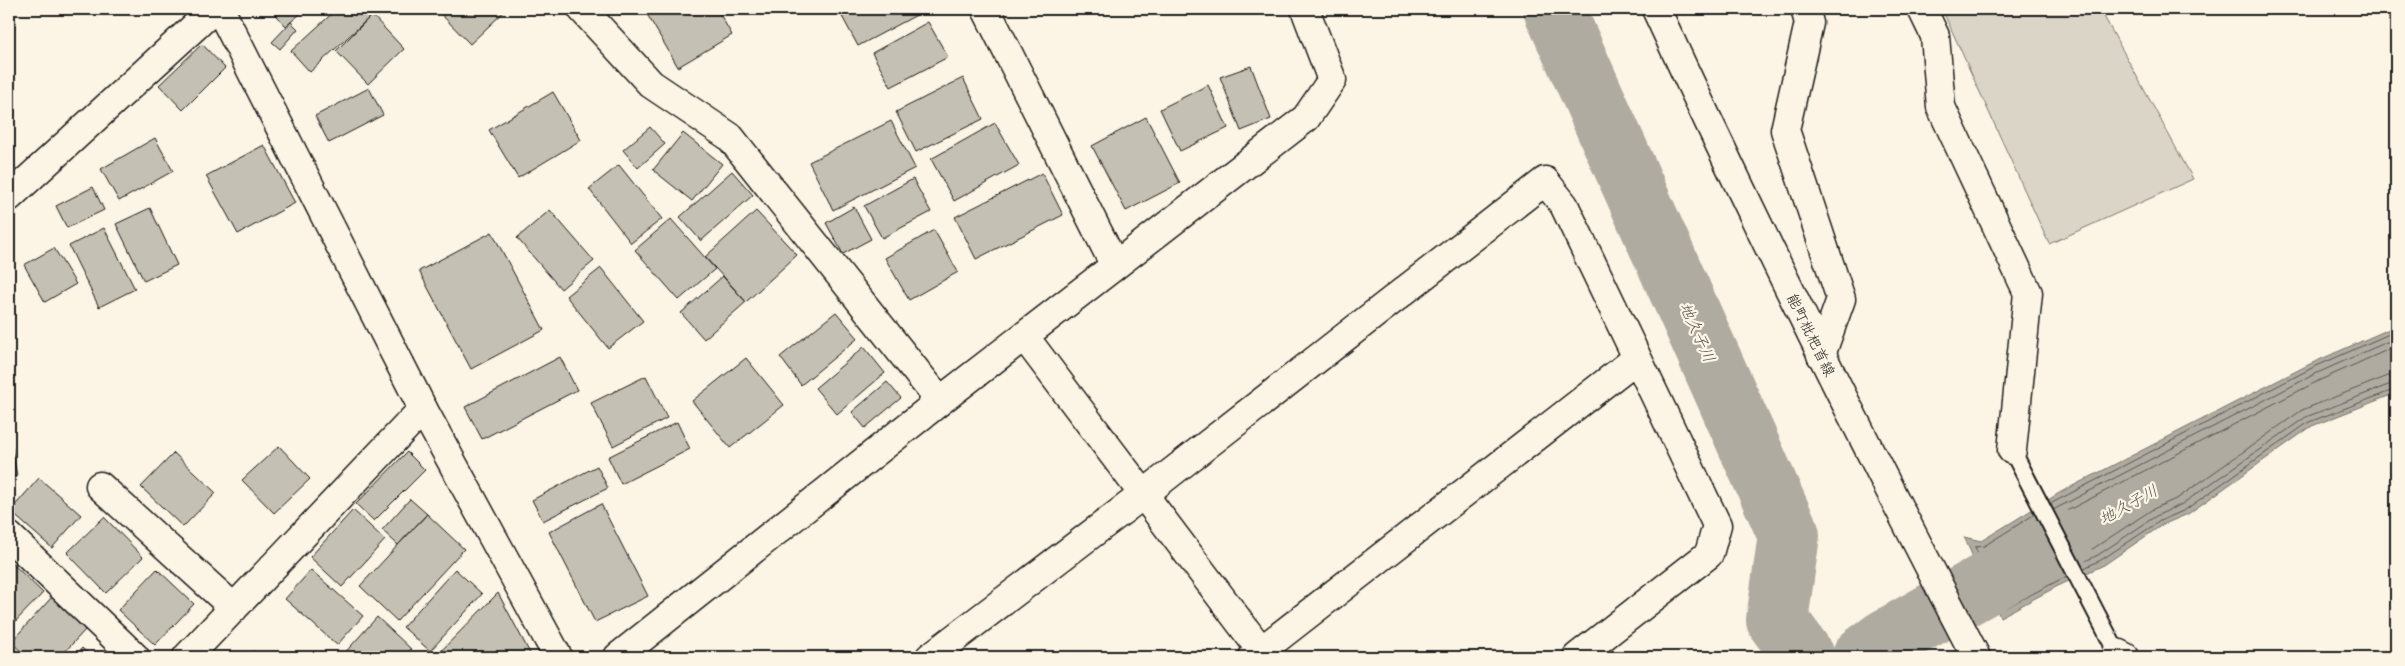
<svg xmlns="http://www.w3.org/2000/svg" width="2405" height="666" font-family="Mali,'Klee One',sans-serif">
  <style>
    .green { fill: #dbd5c8; stroke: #7c7872 }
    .water { fill: #b0aba1; stroke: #75726c }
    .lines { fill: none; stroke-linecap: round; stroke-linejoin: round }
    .shore { stroke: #575551; stroke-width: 1 }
    .river { stroke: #b0aba1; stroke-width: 62 }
    .building { fill: #c4c0b3; stroke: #1c1c1c }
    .service-casing { stroke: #1c1c1c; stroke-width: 20 }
    .minor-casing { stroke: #1c1c1c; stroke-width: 31 }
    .tertiary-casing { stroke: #1c1c1c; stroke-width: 31 }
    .secondary-casing { stroke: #1c1c1c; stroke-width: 31 }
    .service { stroke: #fcf5e5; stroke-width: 16 }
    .minor { stroke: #fcf5e5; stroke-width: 28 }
    .tertiary { stroke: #fcf5e5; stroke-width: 28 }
    .secondary { stroke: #fcf5e5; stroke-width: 28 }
    .labels { text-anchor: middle; stroke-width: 4.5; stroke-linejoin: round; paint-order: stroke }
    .street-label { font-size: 15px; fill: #1c1c1c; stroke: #fcf5e5 }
    .water-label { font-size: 16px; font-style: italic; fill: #575551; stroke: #fcf5e5 }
  </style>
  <rect width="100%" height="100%" fill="#fcf5e5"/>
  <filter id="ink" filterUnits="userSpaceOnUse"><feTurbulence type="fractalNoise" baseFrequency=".02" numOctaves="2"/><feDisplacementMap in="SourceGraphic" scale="10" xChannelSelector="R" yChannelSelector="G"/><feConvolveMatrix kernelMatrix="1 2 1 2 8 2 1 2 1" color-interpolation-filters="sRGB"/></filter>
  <g filter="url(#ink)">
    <path class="green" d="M1942,9H2100L2193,179L2049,244Z"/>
    <path class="water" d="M2396,326V393L2312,426L2188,514L2162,525L2104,565L2058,586L2000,617L1964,537L1981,541L2061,492L2310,364Z"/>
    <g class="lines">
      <path class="shore" d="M2050,504L2312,368L2396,331
        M2053,510L2315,374L2396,338
        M2035,514L1984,546L1975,547L2002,607L2005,608L2067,576
        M2057,516L2318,381L2396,346
        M2037,520L1985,553L2005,599L2008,600L2064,571
        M2041,526L1994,556L2008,588L2011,590L2060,564
        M2077,556L2094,548L2153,509L2178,498L2302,410L2388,376L2396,375
        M2081,563L2098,555L2156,516L2182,504L2306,417L2396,382
        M2084,568L2101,560L2160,521L2185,510L2309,422L2396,389"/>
      <path class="river" d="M1554,9L1789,535L1777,620L1804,657
        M1863,657L1886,640L2062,541"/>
    </g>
    <path class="building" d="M271,9H306L286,26Z
      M337,9H365L371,16L310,72L291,51Z
      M436,9H507L470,44Z
      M644,9H717L732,35L678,67Z
      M838,9H928L858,46Z
      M372,15L404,49L368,84L336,51Z
      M291,22L298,29L280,49L272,42Z
      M928,22L948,57L891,87L872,53Z
      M202,44L225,68L183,110L159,85Z
      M1251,66L1271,119L1241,131L1220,77Z
      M963,78L983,119L916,152L896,112Z
      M1208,85L1228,128L1180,151L1160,109Z
      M369,88L383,115L329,143L315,116Z
      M553,92L581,140L518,178L489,130Z
      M1146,117L1180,183L1126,211L1092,146Z
      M891,121L915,168L833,210L809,162Z
      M995,123L1019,165L954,201L931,159Z
      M650,127L665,144L638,168L623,150Z
      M683,133L722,164L692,201L653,170Z
      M155,138L173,171L119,201L101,169Z
      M264,145L295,203L238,234L206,176Z
      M619,165L662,219L631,243L589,189Z
      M732,171L753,195L701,241L680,217Z
      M1042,173L1063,215L976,259L955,217Z
      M913,179L931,212L882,238L864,206Z
      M93,187L104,210L67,228L56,206Z
      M854,207L871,239L843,254L826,223Z
      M150,208L177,265L144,281L116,224Z
      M550,210L594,261L561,289L517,238Z
      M756,211L797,255L746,302L705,257Z
      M671,219L715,269L679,300L635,250Z
      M104,228L135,289L99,307L69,246Z
      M934,230L958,272L909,300L885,258Z
      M492,232L544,330L471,369L419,271Z
      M54,248L76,284L45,302L24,265Z
      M601,268L643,321L608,348L566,296Z
      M723,276L746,302L704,339L681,313Z
      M836,312L858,338L801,385L780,357Z
      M864,347L885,373L837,414L815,388Z
      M560,357L577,390L482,439L465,407Z
      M746,358L784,405L730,448L692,401Z
      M646,376L667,418L613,446L591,403Z
      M887,382L901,398L865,428L852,412Z
      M677,422L690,449L621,484L608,457Z
      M9,432L17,476L9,477Z
      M279,446L310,479L274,513L242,480Z
      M407,452L425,470L374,521L356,504Z
      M174,453L216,493L183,527L141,487Z
      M597,466L608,488L543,521L532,500Z
      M39,478L81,515L52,548L10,511Z
      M410,499L427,514L398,545L382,530Z
      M601,504L648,596L595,622L549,532Z
      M353,510L385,540L342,587L310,557Z
      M427,514L464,549L397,621L360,586Z
      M104,517L143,557L106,593L67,553Z
      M9,560L43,593L9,628Z
      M157,569L194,604L155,645L118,610Z
      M455,569L482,594L430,651L403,627Z
      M311,570L363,616L337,645L285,599Z
      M498,593L532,657H435Z
      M52,597L86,629L60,657H27L11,642Z
      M377,617L411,649L403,657H341Z
      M82,648L92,657H74Z
      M253,651L260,657H247Z"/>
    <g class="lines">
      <g class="service-casing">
        <path id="service" d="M2012,450L2117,653"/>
      </g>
      <g class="minor-casing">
        <path id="minor" d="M582,9L651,84L730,137L940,401
          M986,9L1114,264
          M1805,9L1809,23L1785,130L1841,299L1821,355
          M1922,9L1935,36L1941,107L2028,293L2012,450
          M9,197L214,9
          M1024,336L1266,657
          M100,486L234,608
          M9,536L135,657
          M2117,653L2125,657
          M187,657L423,409
          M618,657L940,401L1306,118L1332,80L1305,9
          M930,657L1144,494L1545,181L1564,205L1717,525L1709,554L1577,657
          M1253,657L1636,359"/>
      </g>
      <g class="tertiary-casing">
        <path id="tertiary" d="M220,9L423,409L558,657"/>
      </g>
      <g class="secondary-casing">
        <path id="secondary" d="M1656,9C1757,228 1864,443 1976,657"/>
      </g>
      <use href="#service" class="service"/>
      <use href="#minor" class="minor"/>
      <use href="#tertiary" class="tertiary"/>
      <use href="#secondary" class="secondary"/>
    </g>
  </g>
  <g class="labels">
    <g class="street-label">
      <text transform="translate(1811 335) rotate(64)" y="5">能町枇杷首線</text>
    </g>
    <g class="water-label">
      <text transform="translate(1698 332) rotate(66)" y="6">地久子川</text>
      <text transform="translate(2128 504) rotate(-29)" y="6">地久子川</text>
    </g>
  </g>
  <rect width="2405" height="666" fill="none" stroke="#fcf5e5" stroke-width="30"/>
  <rect x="15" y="15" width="2375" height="636" fill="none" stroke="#1c1c1c" stroke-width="2" filter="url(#ink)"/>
</svg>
